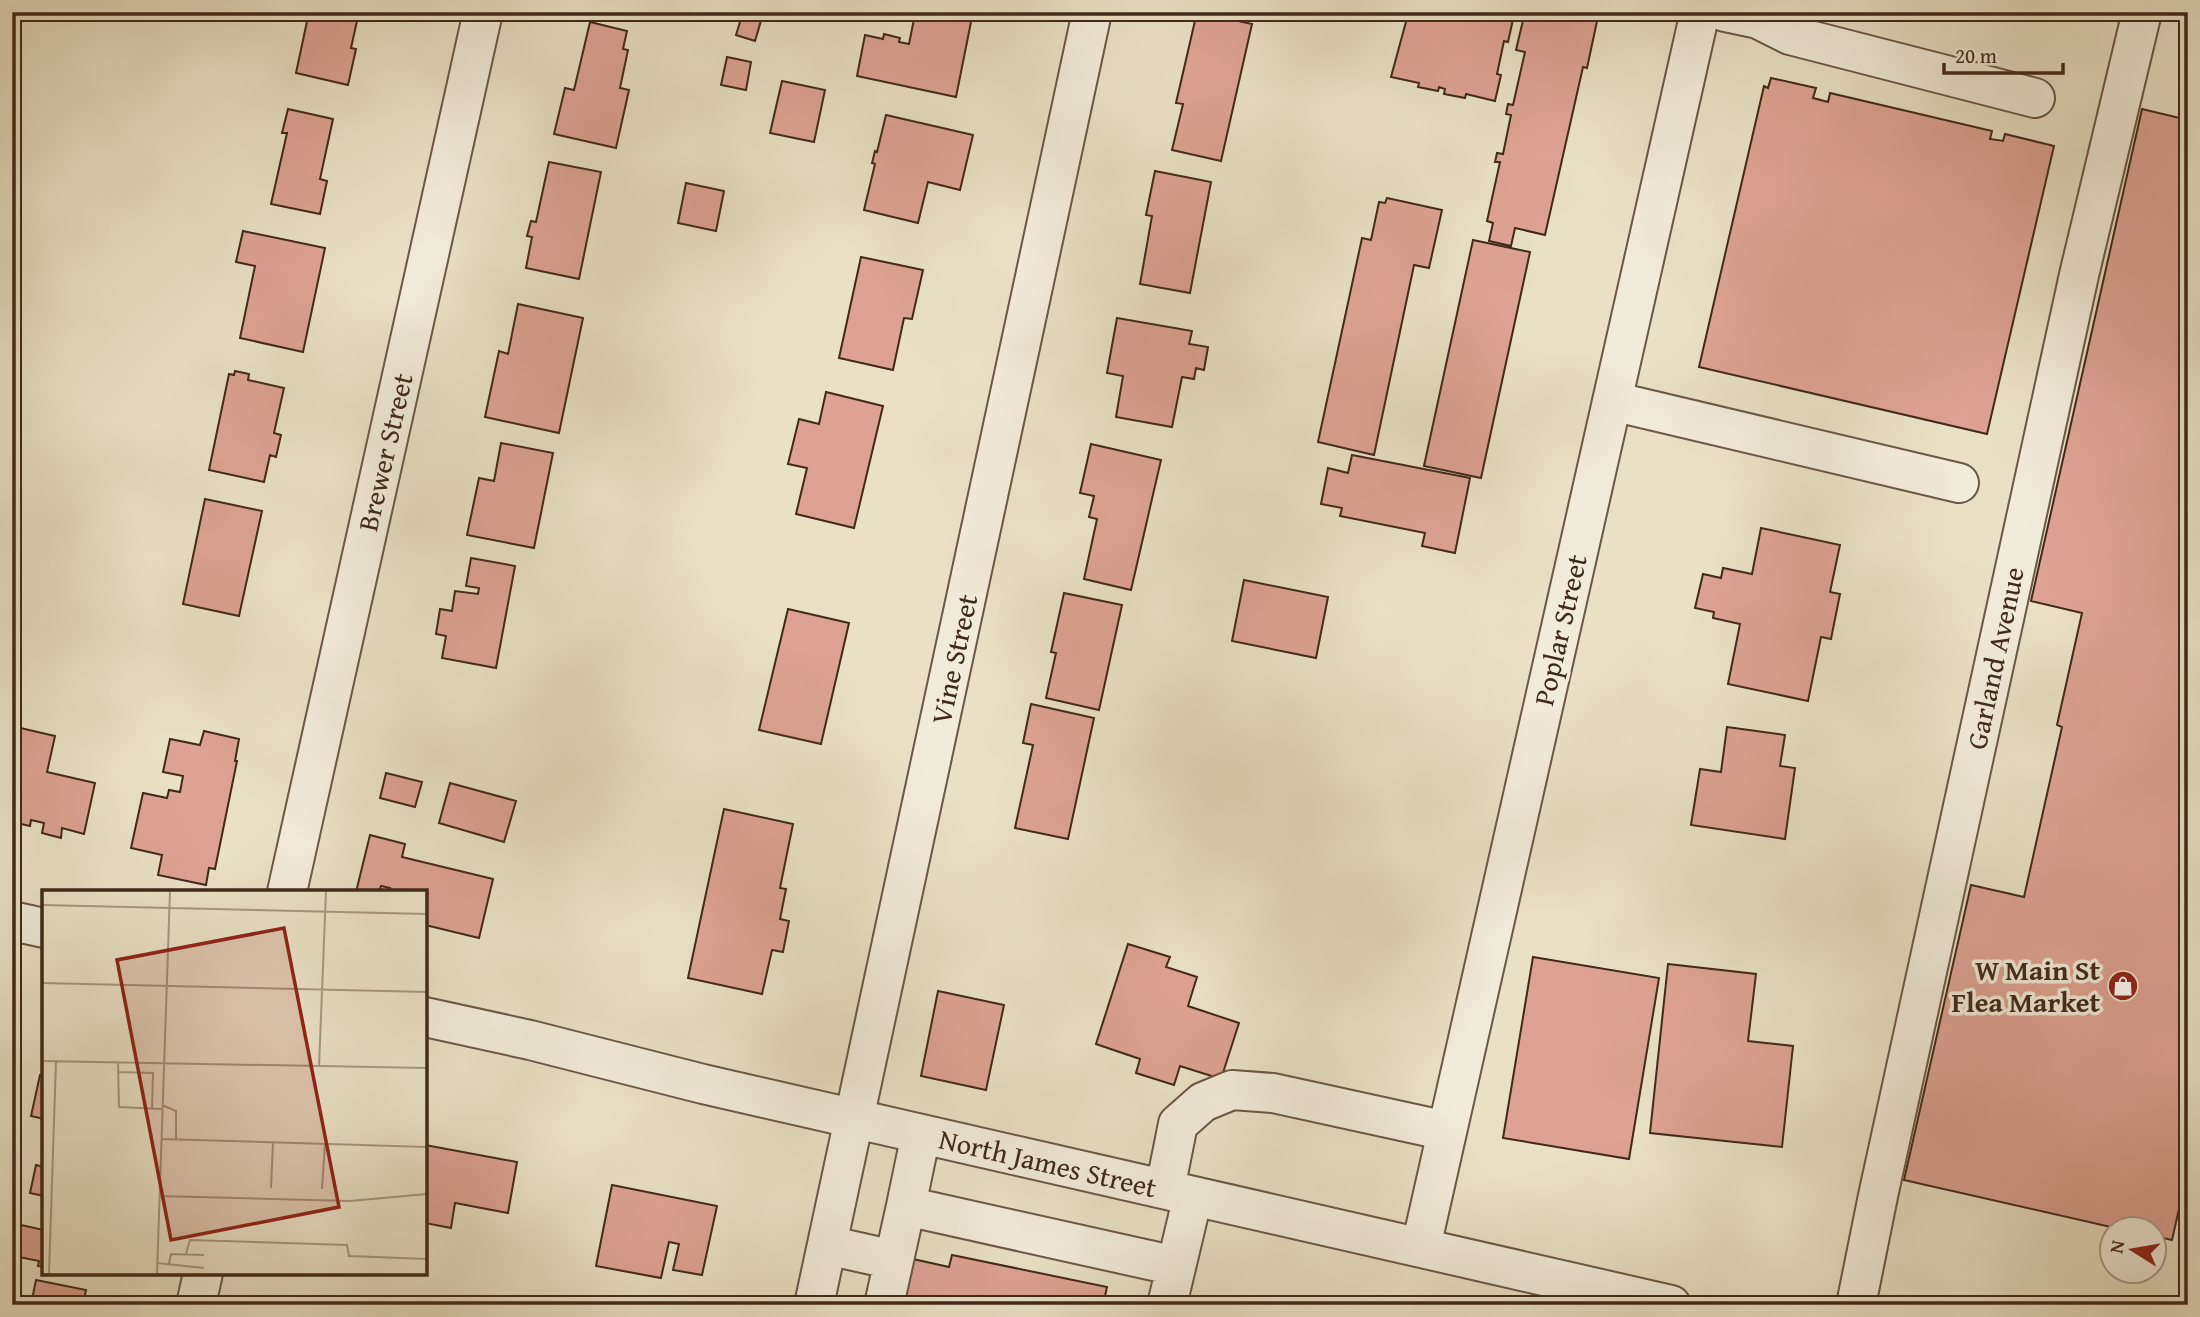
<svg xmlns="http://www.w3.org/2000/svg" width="2200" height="1317" font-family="'Gentium Book Plus',serif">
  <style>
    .building { fill: #dda293; stroke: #41291a; stroke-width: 2 }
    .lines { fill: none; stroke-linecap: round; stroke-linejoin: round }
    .minor-casing { stroke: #6b5745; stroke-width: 42 }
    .minor { stroke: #f1ebd9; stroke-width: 38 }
    .labels { text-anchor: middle; stroke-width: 7; stroke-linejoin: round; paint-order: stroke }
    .street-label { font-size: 28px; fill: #41291a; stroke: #f1ebd9 }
    .poi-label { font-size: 28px; font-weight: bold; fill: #41291a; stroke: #f1ebd9; text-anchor: end }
    .inset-road { fill: none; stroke: #a69781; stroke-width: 2 }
    .view { fill: #8f2418; fill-opacity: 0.15; stroke: #8f2418; stroke-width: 3.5 }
    .inset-edge { fill: none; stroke: #41291a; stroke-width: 3.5 }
  </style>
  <rect width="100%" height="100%" fill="#e9e0c5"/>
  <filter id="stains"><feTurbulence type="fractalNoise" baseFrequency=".00286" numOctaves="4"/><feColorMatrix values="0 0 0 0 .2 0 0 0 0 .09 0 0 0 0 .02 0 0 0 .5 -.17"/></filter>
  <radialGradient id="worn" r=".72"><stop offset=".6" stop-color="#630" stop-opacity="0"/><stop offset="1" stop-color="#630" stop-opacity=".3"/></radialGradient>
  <path class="building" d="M309,12H359L351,48L356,49L348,85L296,73Z
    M629,12H668L666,21Z
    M743,12L763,14L755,41L736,35Z
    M904,12H973L956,97L857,76L865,35L883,39L884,34L900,38L899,42L909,44L914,19L903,17Z
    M1197,12L1252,24L1221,161L1172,150L1183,104L1176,103Z
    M1405,12H1503L1514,15L1508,42L1504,41L1497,74L1501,75L1495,101L1466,94L1465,98L1444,94L1445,89L1439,87L1438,91L1418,87L1419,83L1391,77L1407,18H1404Z
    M1525,12H1599L1587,68L1583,67L1545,235L1515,228L1511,246L1489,241L1493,223L1487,221L1500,162H1495L1497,153L1503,154L1511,115L1506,114L1508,104L1513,105L1525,52L1516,50Z
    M590,22L627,31L623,49L628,50L620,88L629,90L616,148L554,134L565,88L574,90Z
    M727,57L751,62L746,90L721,85Z
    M1771,78L1816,88L1813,98L1828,102L1830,93L1992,131L1990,139L2003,141L2005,134L2054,146L1987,434L1699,367L1764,86L1768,88Z
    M782,81L825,90L814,142L770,133Z
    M288,109L333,119L320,179L327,181L320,214L271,204L287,133H282Z
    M2142,109L2188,120V1169L2172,1240L2154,1236V1230H2124L1904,1180L1971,885L2024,897L2062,727L2057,725L2082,613L2031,601Z
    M886,115L973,135L960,190L928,182L918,223L864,210L875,164L872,163L875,151L877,152Z
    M549,162L601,172L579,279L526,268L532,237L527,236L531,221L536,222Z
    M1155,171L1211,182L1190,293L1140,284L1152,216L1146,215Z
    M686,183L724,191L716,231L678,223Z
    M1387,198L1442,210L1429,268L1414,265L1374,455L1318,442L1362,238L1371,240L1379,202L1385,203Z
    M243,231L325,248L303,352L240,338L255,266L236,262Z
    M1473,240L1530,252L1481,478L1424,466Z
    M861,257L923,270L912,319L904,318L893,370L839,358Z
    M518,304L583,318L559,433L485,417L499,351L508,354Z
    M1117,318L1192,331L1189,344L1208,347L1204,370L1196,368L1194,379L1182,377L1172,427L1116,417L1123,376L1107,373Z
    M235,371L249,374L248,380L284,388L274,433L281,435L276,457L270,455L264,482L209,470L229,374L234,375Z
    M826,392L883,406L854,528L796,514L807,468L788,464L799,419L819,424Z
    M501,443L553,453L534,548L467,535L479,478L494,481Z
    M1091,444L1161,460L1131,590L1084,579L1097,519L1089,517L1094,496L1080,493Z
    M1352,455L1470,478L1455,553L1422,546L1425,533L1340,516L1342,508L1321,504L1328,468L1348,473Z
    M205,499L262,511L239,616L183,604Z
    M1761,528L1840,545L1830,592L1840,594L1831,639L1821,637L1808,701L1728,684L1740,624L1713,618L1714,612L1695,608L1703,574L1721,578L1723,568L1752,574Z
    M471,558L515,566L496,668L442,658L446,636L436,634L440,609L452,611L455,591L478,594L479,588L466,586Z
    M1244,580L1328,597L1316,658L1232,641Z
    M1064,593L1122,605L1099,710L1046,698L1056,653L1051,652Z
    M788,609L849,623L821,744L759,730Z
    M1031,704L1094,718L1068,839L1015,828L1033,745L1023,743Z
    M16,727L55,736L47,772L95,783L84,834L62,828L61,838L42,833L44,823L31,820L30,826L12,822V741Z
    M1727,727L1785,735L1780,766L1795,768L1785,839L1691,825L1700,769L1721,772Z
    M204,731L239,739L235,761H237L215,869L209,868L206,885L158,875L162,855L131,848L143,793L167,798L169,790L180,792L183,776L163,772L170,739L200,745Z
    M386,773L422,782L415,807L380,798Z
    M450,783L516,801L504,842L439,823Z
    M724,809L793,824L780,888L786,889L780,919L789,921L783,952L772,950L762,994L688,978Z
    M370,835L405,844L402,857L493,879L479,938L425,925V892H389L390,888L381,886L379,892H356Z
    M1128,944L1170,957L1166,967L1197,977L1188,1006L1239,1023L1221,1079L1180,1066L1174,1085L1136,1073L1140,1059L1096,1044Z
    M1533,957L1659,978L1629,1159L1503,1138Z
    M1668,964L1756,974L1748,1041L1793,1046L1782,1147L1650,1133Z
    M938,991L1004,1005L986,1090L921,1076Z
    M40,1075H44V1119L31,1116Z
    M425,1145L517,1162L508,1213L455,1203L451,1228L425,1223Z
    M36,1165L44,1167V1196L30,1193Z
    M612,1185L717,1206L702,1275L673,1270L679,1244L669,1242L661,1278L596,1266Z
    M21,1225L44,1230V1267L38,1266L39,1261L14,1256Z
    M952,1255L1107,1287L1103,1305H903L913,1259L949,1267Z
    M36,1280L86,1290L83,1305H31Z"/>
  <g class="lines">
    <g class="minor-casing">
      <path id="minor" d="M1725,12L1758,19L1790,35L2035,98
        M1612,401L1959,483
        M287,892L483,12
        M12,921L44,928
        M425,1017L530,1040L703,1084L1671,1305
        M1165,1189L1178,1124L1203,1102L1232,1090L1273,1093L1447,1131
        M906,1206L921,1134
        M827,1245L894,1260
        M1421,1247L1700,12
        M196,1305L203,1273
        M814,1305L1092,12
        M884,1305L906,1206L1176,1266
        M1167,1305L1193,1196
        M1856,1305L1878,1196L2079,275L2142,12"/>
    </g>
    <use href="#minor" class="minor"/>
  </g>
  <defs>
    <g id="shop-disc" transform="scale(1.575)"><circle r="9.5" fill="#8f2418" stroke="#f1ebd9"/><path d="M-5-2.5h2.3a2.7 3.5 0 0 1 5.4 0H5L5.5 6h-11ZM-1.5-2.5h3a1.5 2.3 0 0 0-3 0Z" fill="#fff"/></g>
  </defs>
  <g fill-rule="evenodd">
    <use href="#shop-disc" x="2123" y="986"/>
  </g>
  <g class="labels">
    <g class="street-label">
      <text transform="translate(385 452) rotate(-77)" y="10">Brewer Street</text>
      <text transform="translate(1560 630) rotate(-77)" y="10">Poplar Street</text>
      <text transform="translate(1995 658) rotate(-78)" y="10">Garland Avenue</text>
      <text transform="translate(954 659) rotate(-78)" y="10">Vine Street</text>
      <text transform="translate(1048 1163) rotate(13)" y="10">North James Street</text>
    </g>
    <g class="poi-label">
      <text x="2100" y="980">W Main St<tspan x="2100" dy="32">Flea Market</tspan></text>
    </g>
  </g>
  <g transform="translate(42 890)">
    <rect width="385" height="385" fill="#e9e0c5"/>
    <path class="inset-road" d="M0,15L385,24M0,93L385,102M0,171L385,178M76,173L77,217L120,219M277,177L284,1M76,182L111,183L110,218M120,215L134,221V249M119,249L385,257M229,298L231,252M280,299L283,254M117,306L308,311L385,304M144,364L148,350L305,355L307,366L385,369M115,373L162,378M127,374L129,364L162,365M7,384L14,171M115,384L128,1"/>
    <path class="view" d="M242,38L297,317L129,350L75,70Z"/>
    <rect width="385" height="385" class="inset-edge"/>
  </g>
  <rect width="2200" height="1317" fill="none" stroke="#e9e0c5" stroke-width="42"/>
  <rect x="14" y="14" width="2172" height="1289" fill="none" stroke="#41291a" stroke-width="3.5"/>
  <rect x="21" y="21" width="2158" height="1275" fill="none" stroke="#41291a" stroke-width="2"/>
  <g transform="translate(2133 1250) rotate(281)"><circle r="33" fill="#f1ebd9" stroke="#ab9d8d" stroke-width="2"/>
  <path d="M0-5L12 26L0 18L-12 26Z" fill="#8f2418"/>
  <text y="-10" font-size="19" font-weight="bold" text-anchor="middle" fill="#41291a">N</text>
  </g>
  <path d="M1944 63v10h119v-10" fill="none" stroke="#41291a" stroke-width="3.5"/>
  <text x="1955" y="63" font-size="21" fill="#41291a" stroke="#f1ebd9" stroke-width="5" paint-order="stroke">20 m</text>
  <rect width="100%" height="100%" filter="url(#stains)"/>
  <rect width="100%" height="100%" fill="url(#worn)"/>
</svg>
